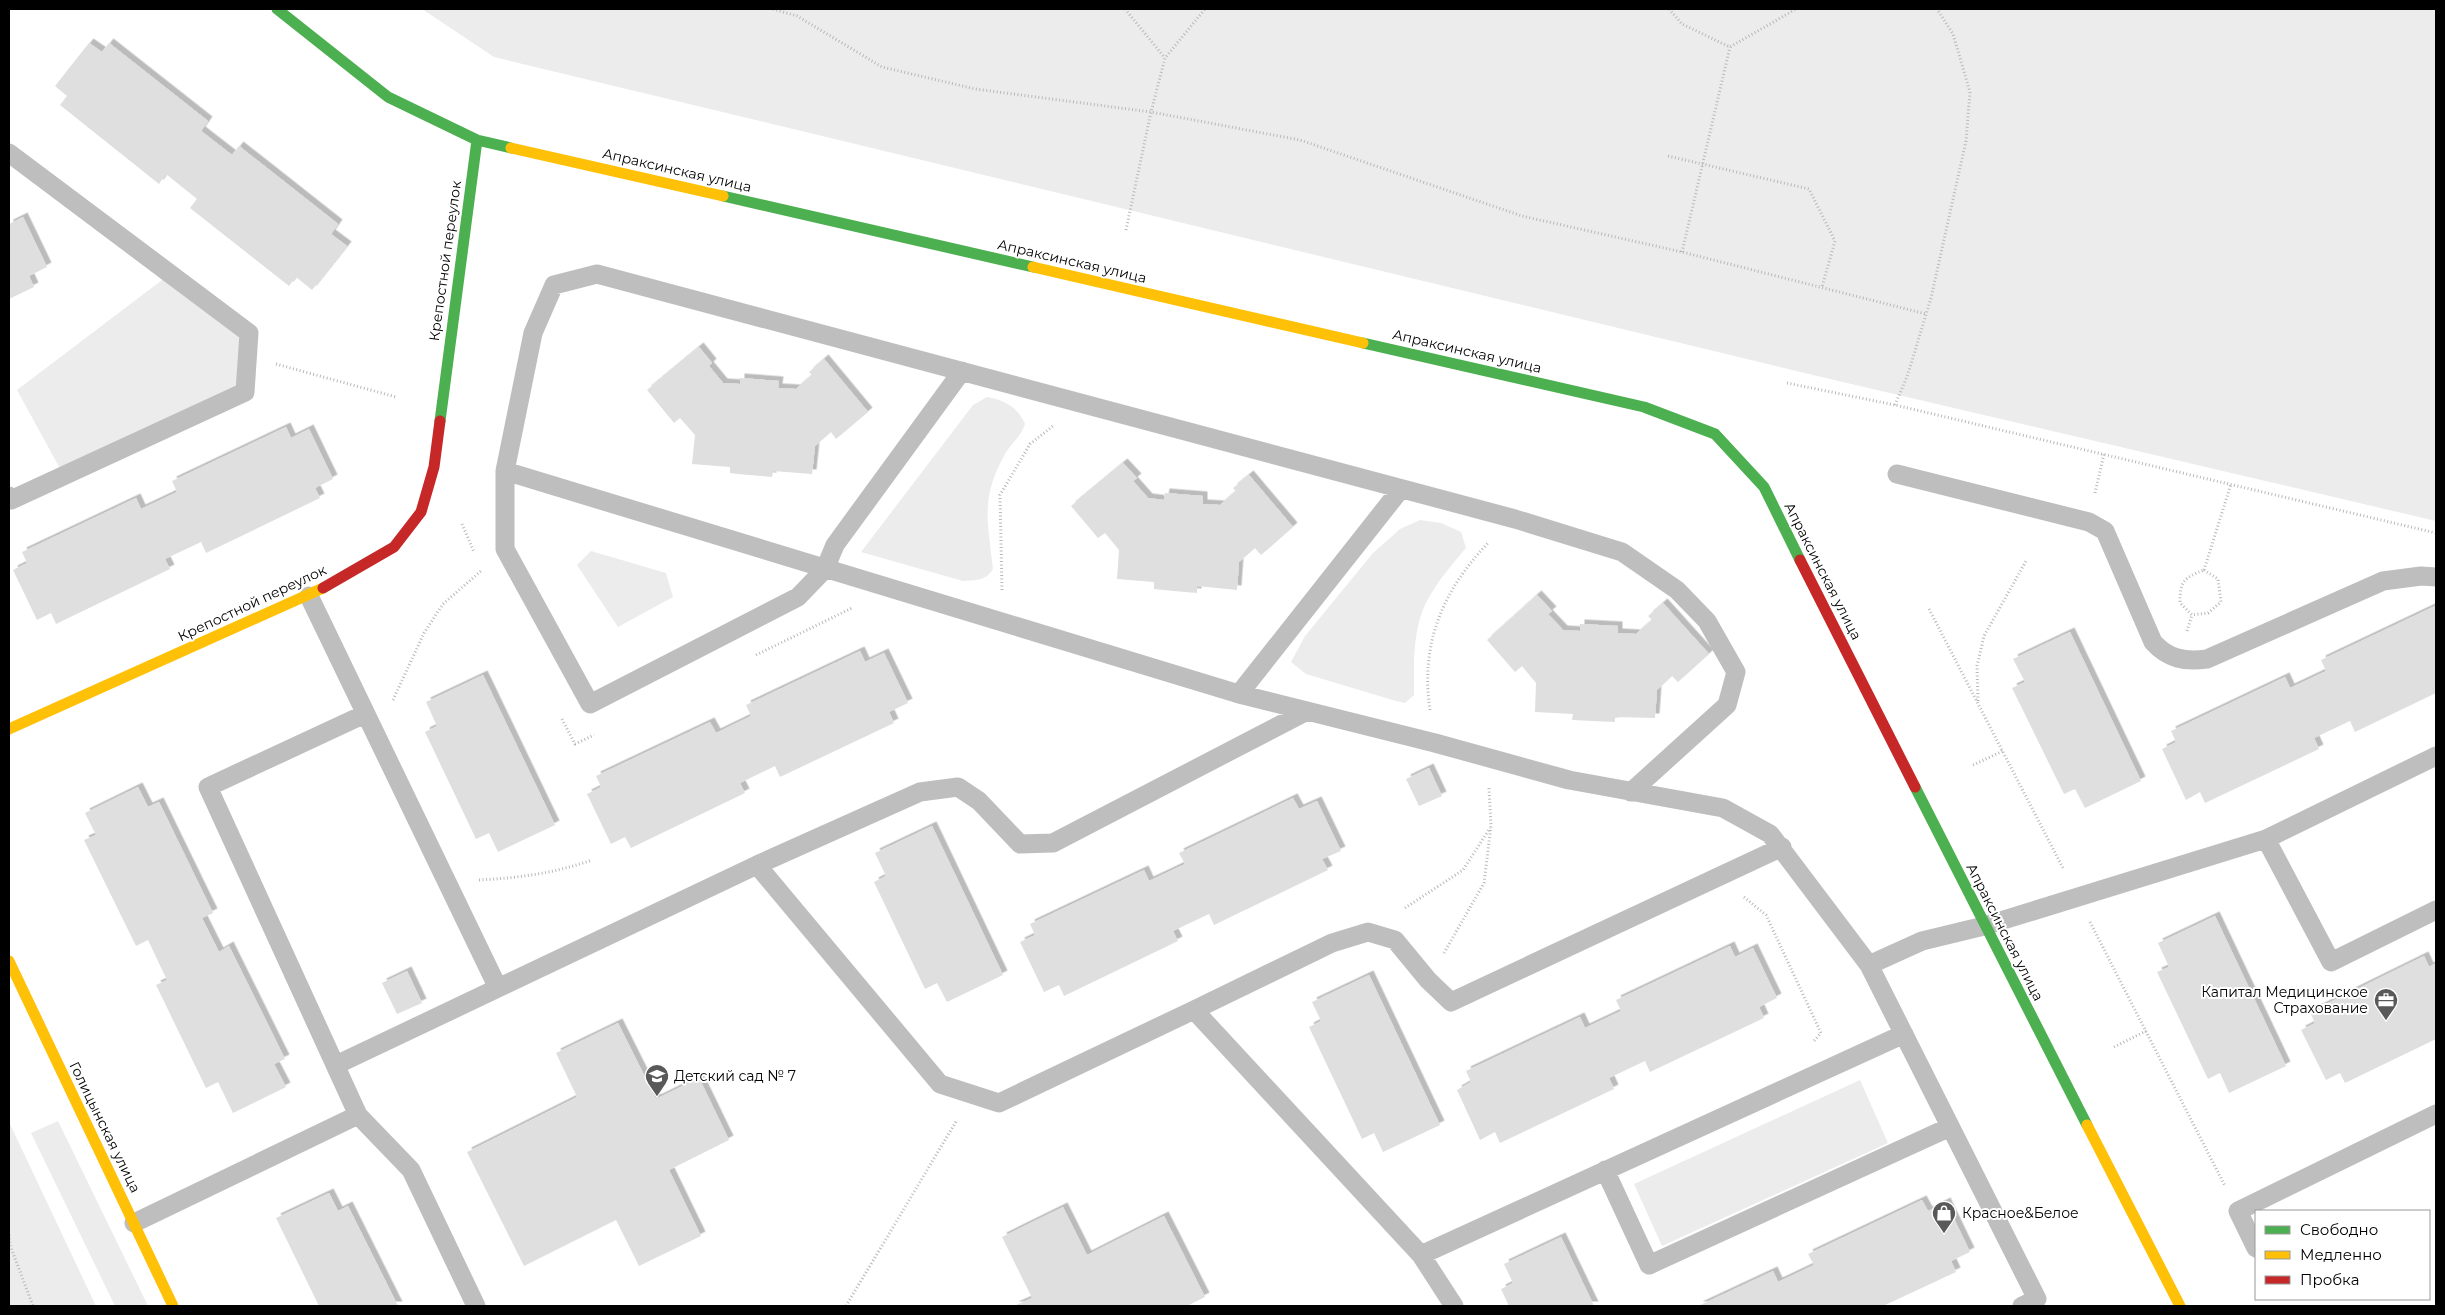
<svg xmlns="http://www.w3.org/2000/svg" width="2445" height="1315" font-family="Montserrat,sans-serif">
  <style>
    .green { fill: #ececec }
    .building { fill: #dfdfdf; filter: url(#shadow) }
    .lines { fill: none; stroke-linecap: round; stroke-linejoin: round }
    .path { stroke: #b9b9b9; stroke-width: 3; stroke-dasharray: 1 2.5; stroke-linecap: butt }
    .lane { stroke: #bebebe; stroke-width: 19 }
    .fast { stroke: #4caf50; stroke-width: 11 }
    .slow { stroke: #ffc107; stroke-width: 11 }
    .jam { stroke: #c62828; stroke-width: 11 }
    .labels { text-anchor: middle; stroke-width: 4; stroke-linejoin: round; paint-order: stroke }
    .street-label { font-size: 14px; fill: #000; stroke: #fff }
    .poi-label { font-size: 14px; fill: #000; stroke: #fff; text-anchor: start }
  </style>
  <defs>
    <filter id="shadow"><feDropShadow dx="4.5" dy="-4.5" stdDeviation="0" flood-color="#0004"/></filter>
  </defs>
  <rect width="100%" height="100%" fill="#fff"/>
  <path class="green" d="M422,9H2436V521L1813,375L494,57Z
    M170,274L249,333L245,392L63,474L17,390Z
    M987,397C1004,400 1018,407 1025,424C1022,436 1009,445 1004,456C980,499 988,522 993,569C986,581 976,580 963,581L861,552L973,405Z
    M1420,520L1441,523L1461,532L1466,548C1454,562 1441,577 1431,594C1412,623 1414,662 1414,695L1405,703L1396,701L1306,674L1291,662L1305,636L1373,553L1400,529Z
    M591,551L666,573L673,597L618,627L577,565Z
    M1860,1080L1888,1143L1662,1246L1634,1184Z
    M58,1121L148,1306H115L31,1133Z
    M9,1122L96,1306H9Z"/>
  <path class="building" d="M89,43L102,52L109,43L208,121L201,131L232,155L239,146L338,224L331,234L347,246L312,290L296,277L289,286L190,208L197,199L166,174L159,184L60,105L67,96L55,86Z
    M23,217L47,267L29,276L34,287L9,299V224Z
    M699,347L712,363L709,366L723,383L740,384V378L779,381L778,388L796,389L812,375L809,372L824,359L868,412L836,439L831,432L815,446L812,474L773,471L772,477L738,474L730,473V467L692,464L695,435L680,418L674,423L647,390Z
    M286,427L291,438L309,429L333,479L315,488L320,498L206,553L201,542L165,559L170,569L56,624L51,613L37,620L13,570L27,563L22,552L136,498L141,509L177,492L172,481Z
    M1123,463L1137,478L1133,481L1148,498L1164,500L1165,493L1203,496V504L1220,505L1236,491L1233,488L1249,475L1293,527L1261,555L1255,548L1239,562L1237,590L1197,586V593L1163,590L1154,589V582L1117,579L1119,550L1105,533L1098,538L1071,506Z
    M1537,595L1552,611L1548,614L1563,630L1580,631V624L1618,626V633L1636,634L1652,620L1648,616L1663,603L1709,654L1678,682L1672,676L1657,690L1655,718L1615,717V722L1572,720L1573,714L1535,712L1536,683L1522,666L1515,672L1487,640Z
    M2435,606L2436,693L2355,732L2350,721L2314,738L2319,749L2205,803L2200,792L2186,800L2162,749L2176,742L2171,731L2285,677L2290,688L2326,671L2321,660Z
    M2070,632L2141,781L2085,808L2075,789L2064,794L2012,688L2025,682L2013,659Z
    M860,651L865,662L884,653L908,703L889,712L894,723L780,777L775,766L740,783L745,793L631,848L625,837L611,844L587,794L601,787L596,776L710,722L716,733L751,716L746,705Z
    M483,675L555,825L498,852L489,833L476,839L425,732L437,726L426,702Z
    M1429,768L1442,796L1419,806L1406,779Z
    M138,787L148,807L159,802L213,913L202,918L219,952L229,946L285,1059L274,1064L286,1087L233,1113L218,1082L206,1088L156,985L167,980L148,940L136,946L84,840L96,835L85,813Z
    M1293,798L1299,809L1317,801L1341,851L1322,859L1328,870L1214,925L1209,914L1173,931L1178,941L1064,996L1059,985L1044,992L1020,942L1035,935L1030,924L1144,870L1149,881L1185,864L1179,853Z
    M932,826L1003,975L947,1002L937,983L925,989L874,882L886,876L875,853Z
    M2215,916L2286,1066L2229,1093L2220,1073L2208,1079L2157,972L2169,967L2158,943Z
    M1730,946L1735,957L1753,948L1777,998L1759,1007L1764,1018L1650,1072L1645,1061L1609,1078L1614,1089L1500,1143L1495,1132L1480,1140L1457,1090L1471,1082L1466,1071L1580,1017L1585,1028L1621,1011L1616,1000Z
    M2424,956L2429,967L2436,963V1039L2345,1083L2340,1073L2326,1080L2301,1030L2315,1023L2310,1012Z
    M407,971L422,1003L397,1014L382,983Z
    M1369,975L1440,1125L1383,1152L1374,1133L1362,1139L1309,1027L1321,1021L1312,1002Z
    M618,1023L656,1099L699,1078L729,1140L669,1170L701,1236L639,1266L616,1220L524,1266L467,1152L577,1097L556,1053Z
    M329,1193L338,1211L348,1206L398,1306H319L276,1218Z
    M1922,1200L1928,1211L1946,1202L1970,1252L1951,1261L1956,1272L1883,1306H1698L1773,1271L1778,1282L1814,1265L1808,1254Z
    M1063,1207L1087,1255L1164,1216L1205,1297L1187,1306H1014L1032,1298L1002,1237Z
    M1561,1237L1594,1306H1509L1501,1289L1513,1283L1504,1264Z"/>
  <g class="lines">
    <path class="path" d="M773,9L797,16L882,67L975,89L1151,112L1300,140L1522,216L1682,252L1926,314
      M1125,9L1165,58
      M1669,9L1682,24L1730,47L1796,9
      M1668,156L1809,189L1835,241L1822,287
      M1126,230L1151,112L1165,58L1205,9
      M1682,252L1730,47
      M276,364L396,397
      M1787,383L1895,405L2436,533
      M1895,405L1908,374L1931,298L1966,141L1970,92L1953,34L1937,9
      M2095,493L2104,454
      M462,524L474,552
      M2204,570L2218,579L2221,602L2208,613L2192,615L2180,603C2180,582 2183,578 2204,570Z
      M2204,570L2231,484
      M1002,590L1000,495L1030,444L1053,426
      M1929,609L2064,870
      M2187,631L2192,615
      M756,655L852,608
      M393,700L424,633L443,604L481,571
      M1978,701L1977,666L1984,636L2026,561
      M1430,710C1420,643 1443,590 1489,542
      M562,719L575,744L594,735
      M1973,765L2003,751
      M479,880C519,878 555,873 592,860
      M1744,897L1766,915L1821,1033L1814,1041
      M1405,908L1463,870L1490,828
      M2090,922L2225,1186
      M1444,953L1484,883L1491,826L1489,788
      M2114,1047L2146,1031
      M9,1235L10,1245L33,1306
      M846,1306L957,1120"/>
    <path class="lane" d="M9,153L249,333L245,392L11,500L9,496
      M962,371L835,545L825,569L798,597L590,704L505,549V471L533,333L554,285L597,274L1515,519L1622,552L1677,590L1707,621L1736,672L1727,705L1631,792
      M505,471L1239,694L1435,743L1569,780L1723,808L1770,834L1869,965L2037,1299L2022,1306
      M1897,474L2089,522L2105,531L2153,642C2168,659 2185,662 2207,659L2383,581L2421,576L2436,577
      M309,596L498,988
      M1239,694L1400,490
      M365,714L208,787L358,1115L411,1170L476,1306
      M2266,839L2331,962L2436,910
      M757,865L920,792L958,787L979,801L1020,844L1053,843L1307,711
      M1869,965L1922,941L1984,926L2266,839L2436,756
      M1194,1010L1332,943L1368,932L1395,940L1428,980L1451,1002L1782,847
      M336,1065L757,865L940,1084L999,1103L1194,1010L1421,1255
      M1605,1170L1649,1265L1950,1127
      M134,1223L358,1115
      M2256,1248L2238,1211L2436,1114
      M1454,1306L1421,1255L1904,1034"/>
    <path class="fast" d="M277,9L388,97L477,140L511,148
      M723,196L1033,267
      M1363,343L1644,407L1715,434L1764,487L1800,560
      M440,421L477,140
      M1915,787L2087,1125"/>
    <path class="slow" d="M511,148L723,196
      M1033,267L1363,343
      M9,729L323,588
      M9,961L173,1306
      M2087,1125L2180,1306"/>
    <path class="jam" d="M1800,560L1915,787
      M323,588L394,547L421,512L434,467L440,421"/>
  </g>
  <defs>
    <g id="office-pin" transform="scale(1.25)"><path d="M0 17L-7.5 6A9.5 9.5 0 1 1 7.5 6Z" fill="#595959" stroke="#fff"/><path d="M-6-3h4V-5.5h4V-3h4V5H-6ZM-1-4.5V-3h2v-1.5ZM-6 0V1H6V0Z" fill="#fff"/></g>
    <g id="school-pin" transform="scale(1.25)"><path d="M0 17L-7.5 6A9.5 9.5 0 1 1 7.5 6Z" fill="#595959" stroke="#fff"/><path d="M0-5L7-2L0 1L-7-2ZM-4 1L0 2.5L4 1V4Q0 6-4 4Z" fill="#fff"/></g>
    <g id="shop-pin" transform="scale(1.25)"><path d="M0 17L-7.5 6A9.5 9.5 0 1 1 7.5 6Z" fill="#595959" stroke="#fff"/><path d="M-5-2.5h2.3a2.7 3.5 0 0 1 5.4 0H5L5.5 6h-11ZM-1.5-2.5h3a1.5 2.3 0 0 0-3 0Z" fill="#fff"/></g>
  </defs>
  <g fill-rule="evenodd">
    <use href="#office-pin" x="2386" y="1000"/>
    <use href="#school-pin" x="657" y="1076"/>
    <use href="#shop-pin" x="1944" y="1213"/>
  </g>
  <g class="labels">
    <g class="street-label">
      <text transform="translate(677 170) rotate(13)" y="5">Апраксинская улица</text>
      <text transform="translate(445 261) rotate(-82)" y="5">Крепостной переулок</text>
      <text transform="translate(1072 261) rotate(13)" y="5">Апраксинская улица</text>
      <text transform="translate(1467 351) rotate(13)" y="5">Апраксинская улица</text>
      <text transform="translate(1823 571) rotate(63)" y="5">Апраксинская улица</text>
      <text transform="translate(252 603) rotate(-25)" y="5">Крепостной переулок</text>
      <text transform="translate(2005 932) rotate(63)" y="5">Апраксинская улица</text>
      <text transform="translate(105 1127) rotate(64)" y="5">Голицынская улица</text>
    </g>
    <g class="poi-label">
      <text x="2368" y="997" text-anchor="end">Капитал Медицинское<tspan x="2368" dy="16">Страхование</tspan></text>
      <text x="674" y="1081">Детский сад № 7</text>
      <text x="1962" y="1218">Красное&amp;Белое</text>
    </g>
  </g>
  <rect width="2445" height="1315" fill="none" stroke="#000000" stroke-width="20"/>
  <rect x="2255" y="1210" width="175" height="90" fill="#ffffff" stroke="#999999"/>
  <rect x="2265" y="1226" width="25" height="8" fill="#4caf50" stroke="#999999"/>
  <text x="2300" y="1235" font-size="15" fill="#000000">Свободно</text>
  <rect x="2265" y="1251" width="25" height="8" fill="#ffc107" stroke="#999999"/>
  <text x="2300" y="1260" font-size="15" fill="#000000">Медленно</text>
  <rect x="2265" y="1276" width="25" height="8" fill="#c62828" stroke="#999999"/>
  <text x="2300" y="1285" font-size="15" fill="#000000">Пробка</text>
</svg>
